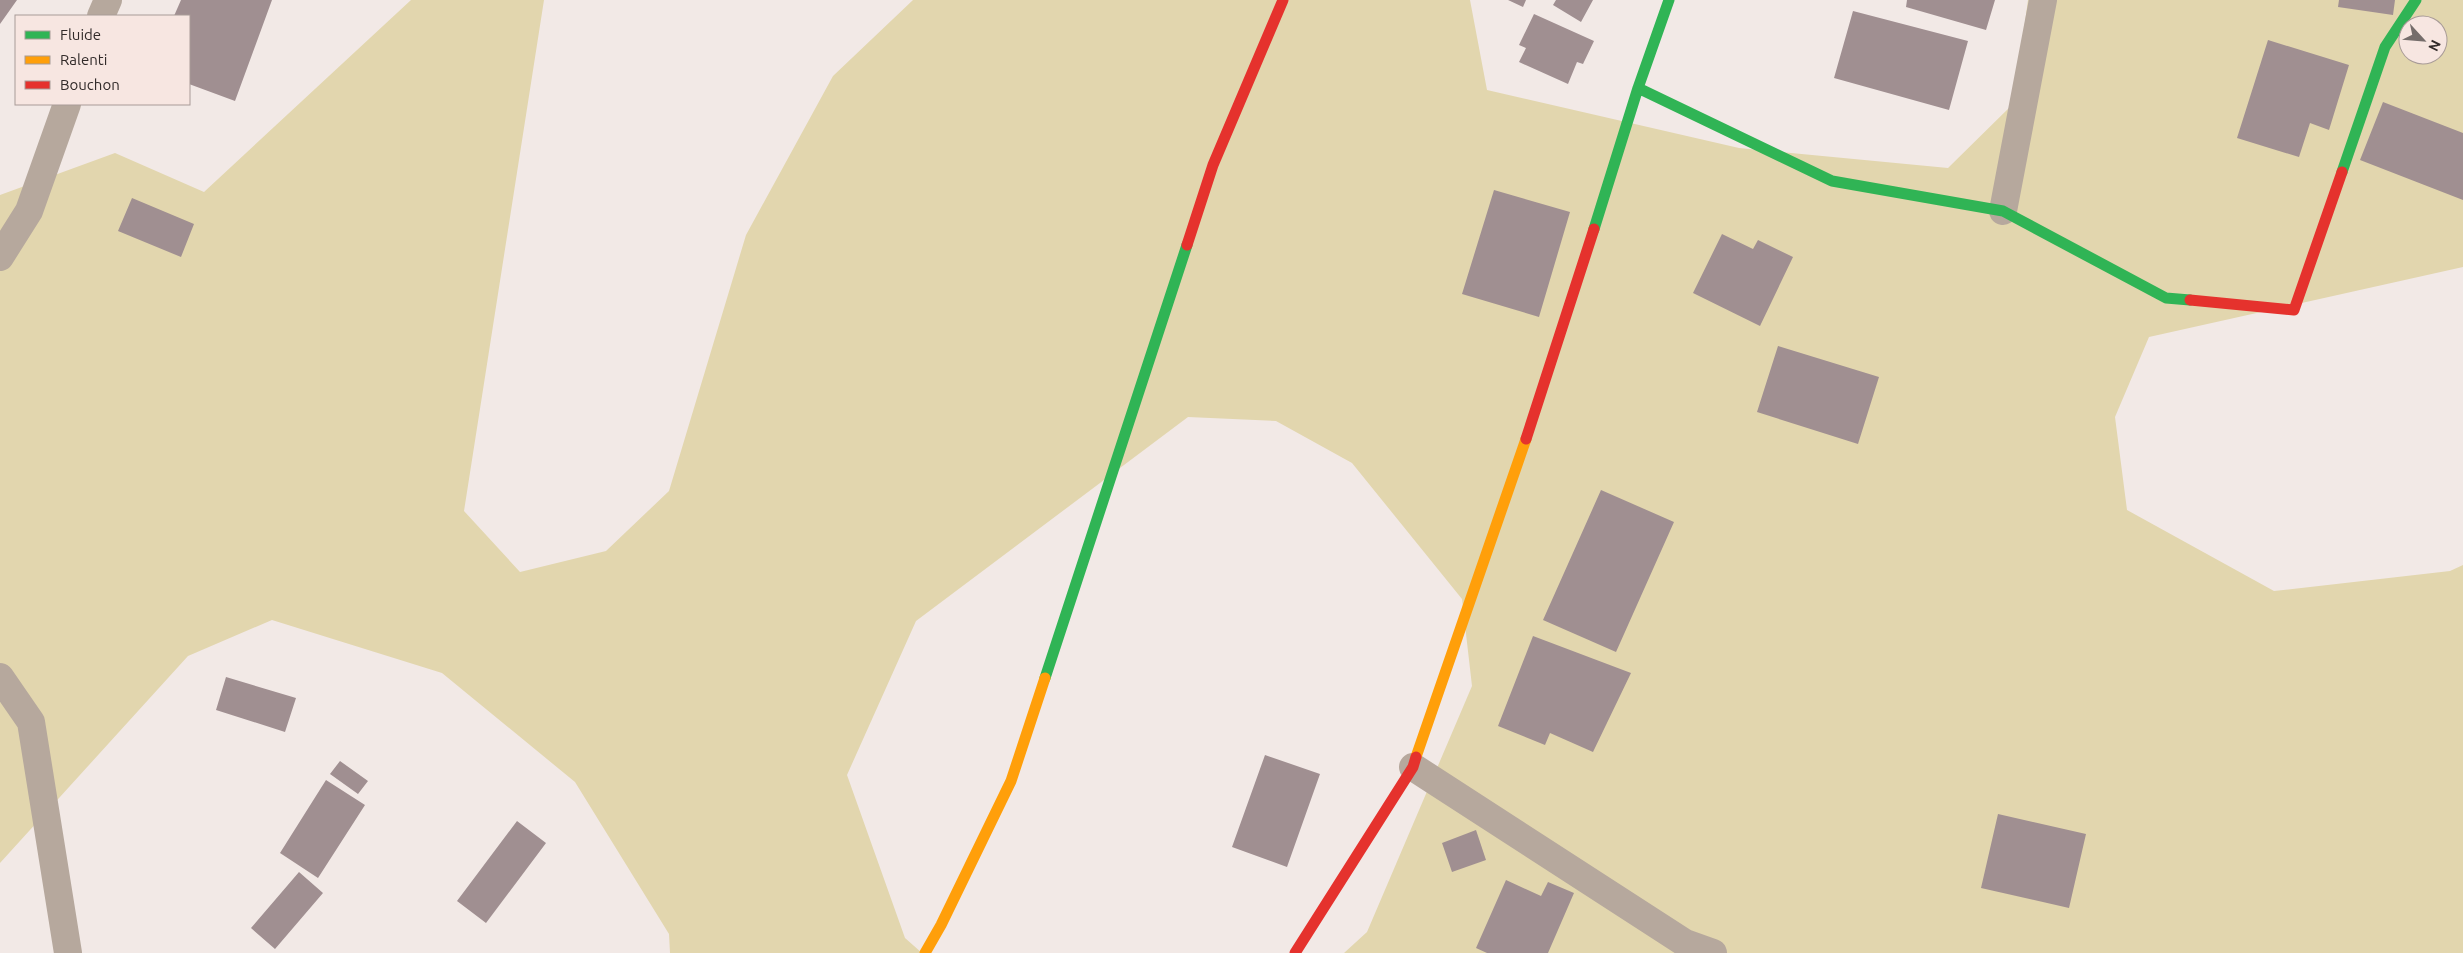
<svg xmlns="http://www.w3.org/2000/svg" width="2463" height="953" font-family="Ubuntu,sans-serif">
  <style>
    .green { fill: #e2d6ae; fill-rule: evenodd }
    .building { fill: #a08f91 }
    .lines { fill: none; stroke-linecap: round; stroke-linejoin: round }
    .street { stroke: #b6a89d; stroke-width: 28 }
    .fast { stroke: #30b455; stroke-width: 11 }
    .slow { stroke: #ff9f0a; stroke-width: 11 }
    .jam { stroke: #e5322d; stroke-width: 11 }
  </style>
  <rect width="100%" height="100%" fill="#f2e9e6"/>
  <path class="green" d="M411,0H544L464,511L520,572L606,551L669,491L746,235L833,76L913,0H1470L1487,90L1739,148L1948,168L2014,103L2028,0H2463V267L2149,337L2115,417L2127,510L2274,591L2450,571L2463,565V953H1344L1367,932L1472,686L1462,599L1352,463L1276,421L1188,417L916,621L847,775L905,938L922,953H670L669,934L575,782L442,673L272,620L188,656L0,863V195L115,153L204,192ZM2408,25H2438V55H2408Z"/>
  <path class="building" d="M0,0H17L0,24Z
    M181,0H272L235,101L189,84V16H174Z
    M1508,0H1526L1523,7Z
    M1556,0H1593L1581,22L1553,5Z
    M1907,0H1995L1986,30L1906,7Z
    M2339,0H2395L2393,15L2338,7Z
    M1853,11L1968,41L1949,110L1834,78Z
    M1534,14L1594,41L1583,64L1577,62L1568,84L1519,62L1526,48L1519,45Z
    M2268,40L2349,65L2329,130L2310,123L2299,157L2237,138Z
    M2383,102L2463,133V200L2360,160Z
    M1494,190L1570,212L1539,317L1462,294Z
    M132,198L194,224L181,257L118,231Z
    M1722,234L1753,249L1758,240L1793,257L1760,326L1693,293Z
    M1778,346L1879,377L1858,444L1757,412Z
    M1601,490L1674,522L1616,652L1543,620Z
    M1533,636L1631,673L1593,752L1550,733L1545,745L1498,726Z
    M226,677L296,698L285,732L216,710Z
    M1265,755L1320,774L1287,867L1232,847Z
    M340,761L368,781L358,794L330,774Z
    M326,780L365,805L318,878L280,853Z
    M1998,814L2086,834L2069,908L1981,888Z
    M517,821L546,843L486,923L457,901Z
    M1476,830L1486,860L1452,872L1442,843Z
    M299,872L323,893L275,949L251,928Z
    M1506,880L1541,896L1548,882L1574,893L1548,953H1487L1476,948Z"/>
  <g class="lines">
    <path class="street" d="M101,16L108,0
      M2003,211L2043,0
      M0,257L29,211L67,104
      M0,677L31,722L68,953
      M1413,767L1685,943L1713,953"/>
    <path class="fast" d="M1638,88L1832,181L2003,211L2166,298L2190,300
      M2342,172L2385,47L2416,0
      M1594,229L1638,88L1669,0
      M1045,678L1187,245"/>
    <path class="slow" d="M1416,757L1526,439
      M925,953L941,925L1011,781L1045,678"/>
    <path class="jam" d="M1187,245L1213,165L1283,0
      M2190,300L2294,310L2342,172
      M1526,439L1594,229
      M1295,953L1413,767L1416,757"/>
  </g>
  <rect x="15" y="15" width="175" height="90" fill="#f7e6e1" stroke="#a89b97"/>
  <rect x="25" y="31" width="25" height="8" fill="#30b455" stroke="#a89b97"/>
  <text x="60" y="40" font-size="15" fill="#312a29">Fluide</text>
  <rect x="25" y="56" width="25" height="8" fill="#ff9f0a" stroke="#a89b97"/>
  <text x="60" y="65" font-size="15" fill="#312a29">Ralenti</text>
  <rect x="25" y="81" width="25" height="8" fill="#e5322d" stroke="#a89b97"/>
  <text x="60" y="90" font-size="15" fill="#312a29">Bouchon</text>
  <g transform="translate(2423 40) rotate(116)"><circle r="24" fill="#f7e6e1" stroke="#a89b97"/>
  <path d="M0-4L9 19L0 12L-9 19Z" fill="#756d6b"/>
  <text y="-8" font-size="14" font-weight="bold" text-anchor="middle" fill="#312a29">N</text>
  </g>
</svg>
